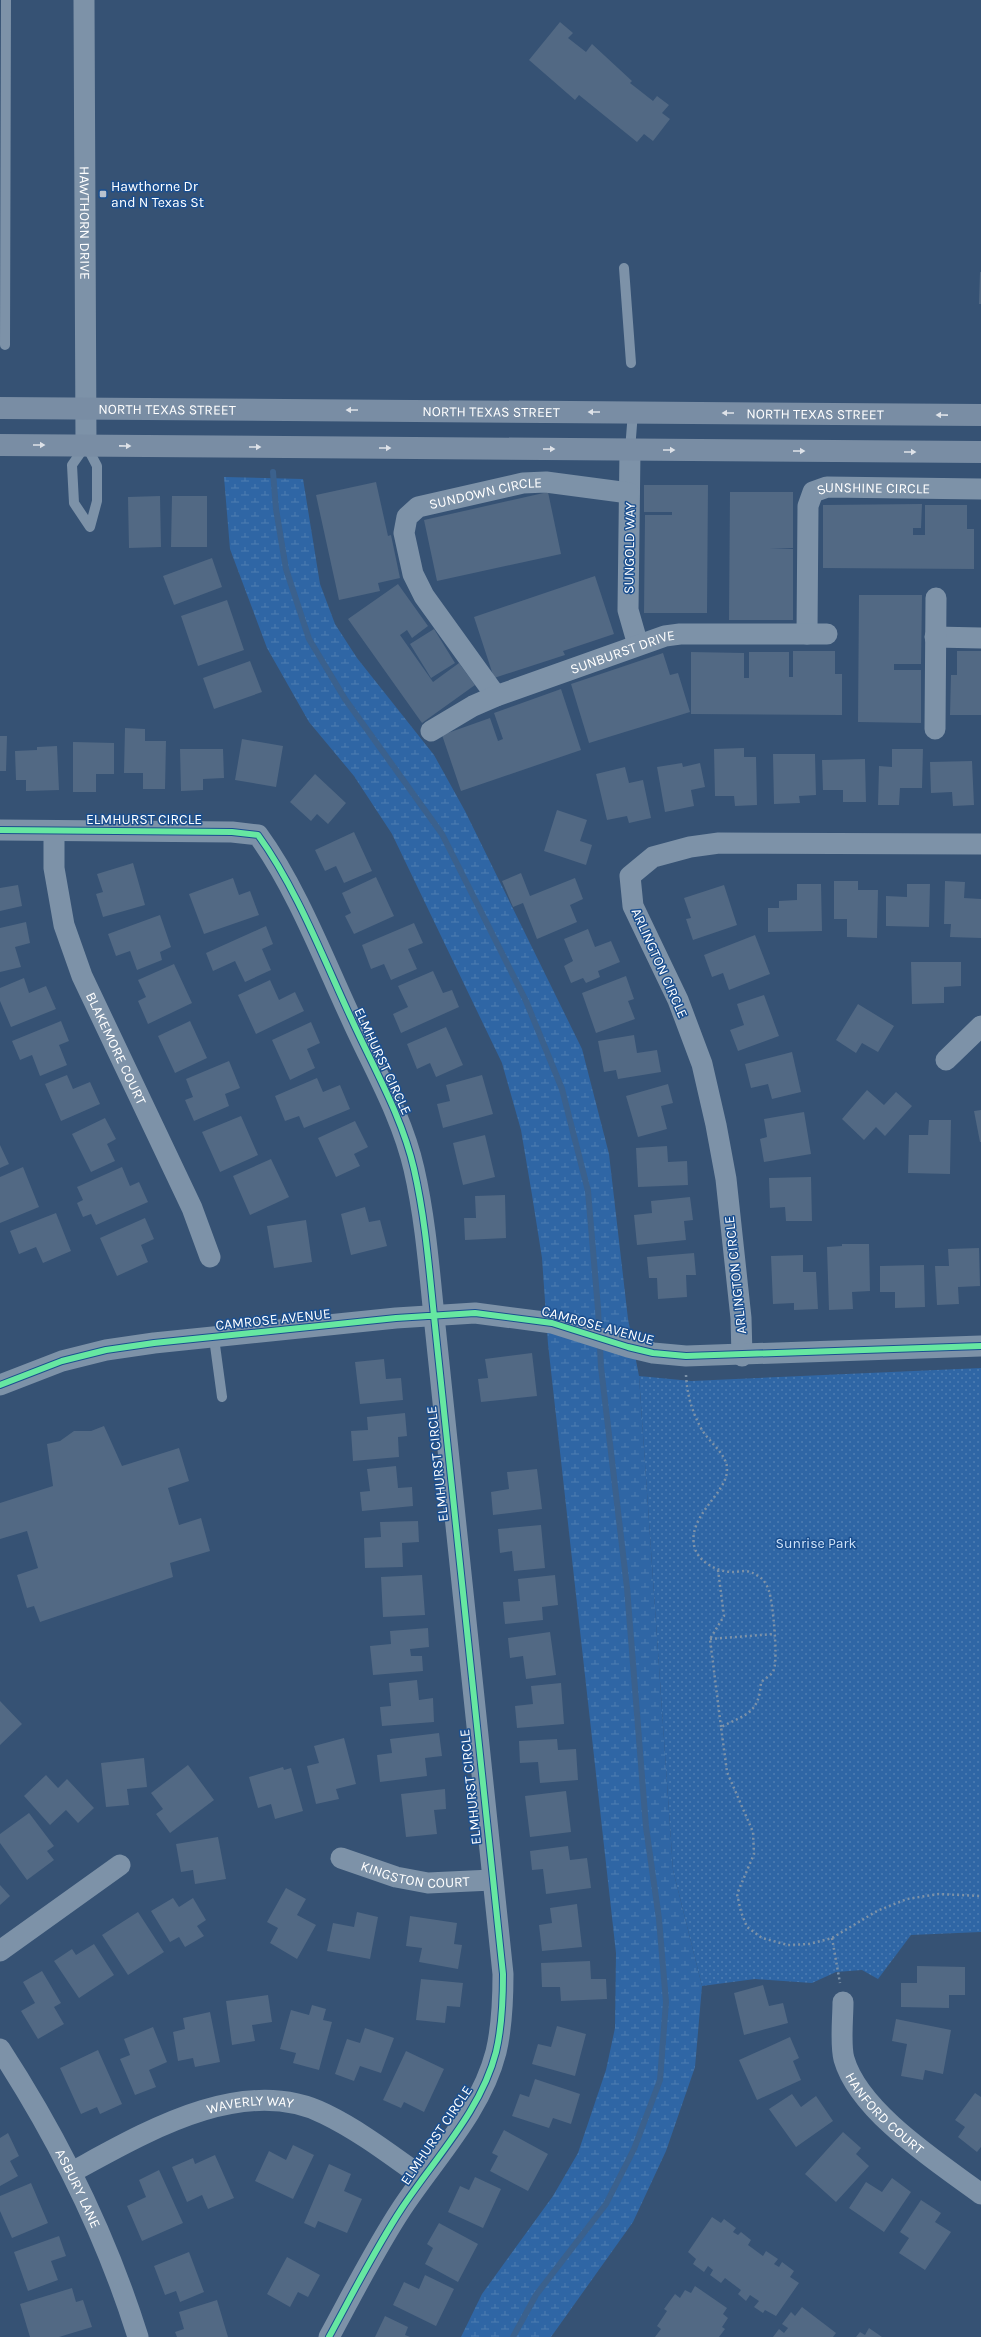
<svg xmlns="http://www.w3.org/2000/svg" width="981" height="2337" font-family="Karla,sans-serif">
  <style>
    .wetland { fill: url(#wetland-marsh) }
    .park { fill: url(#park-dots) }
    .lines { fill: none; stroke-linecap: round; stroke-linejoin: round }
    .stream { stroke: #3b618d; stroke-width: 6 }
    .building { fill: #526984 }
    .path { stroke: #7d92a8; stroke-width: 2.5; stroke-dasharray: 2 3; stroke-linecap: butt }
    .lane { stroke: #7d92a8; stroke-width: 10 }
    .street { stroke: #7d92a8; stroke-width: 21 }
    .secondary { stroke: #798da4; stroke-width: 22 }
    .cycleway-casing { stroke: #1b4f8f; stroke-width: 8 }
    .cycleway { stroke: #66e7a1; stroke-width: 6 }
    .oneway { fill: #dee2e8 }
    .poi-dot { fill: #b9c2ce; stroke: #1b4f8f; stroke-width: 1.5 }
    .labels { text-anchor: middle; stroke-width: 3; stroke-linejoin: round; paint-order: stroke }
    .poi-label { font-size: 14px; fill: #fff; stroke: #1b4f8f; text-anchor: start }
    .street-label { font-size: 14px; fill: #fff; stroke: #1b4f8f }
    .park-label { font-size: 14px; fill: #cfe3fa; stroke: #1b4f8f }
  </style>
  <defs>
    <pattern id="wetland-marsh" width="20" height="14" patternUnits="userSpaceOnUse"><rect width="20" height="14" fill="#2f66a5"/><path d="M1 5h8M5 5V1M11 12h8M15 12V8" fill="none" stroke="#4e7db2"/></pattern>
    <pattern id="park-dots" width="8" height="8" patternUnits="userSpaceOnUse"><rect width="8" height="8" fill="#2f66a5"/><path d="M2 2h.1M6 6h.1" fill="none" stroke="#4e7db2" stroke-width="1.8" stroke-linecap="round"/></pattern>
  </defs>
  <rect width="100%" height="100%" fill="#365274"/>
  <path class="wetland" d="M224,477L303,479L320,584L335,624L357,658L434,755L465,811L582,1049L609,1154L628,1319L639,1376L673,1870L702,1986L695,2067L666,2151L633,2222L551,2337H461L482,2294L553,2196L578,2153L606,2070L615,2028L616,1953L548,1344L542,1258L532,1195L521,1130L502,1063L392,834L354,776L309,722L267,648L230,549Z"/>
  <path class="park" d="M981,1368V1932L911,1935L878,1979L862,1970L836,1972L812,1983L755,1979L702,1986L673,1870L639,1376L691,1381Z"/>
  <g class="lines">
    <path class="stream" d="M273,472L276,509L286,569L309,639L345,699L442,834L526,1001L562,1089L588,1191L598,1309L601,1367L627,1588L646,1827L659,1919L666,2002L660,2080L634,2149L606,2204L536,2295L513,2337"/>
  </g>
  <path class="building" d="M560,22L573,33L568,38L586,52L592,44L632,81L630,83L653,101L657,96L669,105L662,113L670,119L653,141L644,134L637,142L579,95L575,100L529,60Z
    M980,272H981V304H979Z
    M376,482L388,536L391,535L400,578L378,583L380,591L339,600L316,495Z
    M644,485H708L707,613H644L645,515H672V512H644Z
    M548,492L561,554L437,581L424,520Z
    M730,492H793V548H770L793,549V620H729Z
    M160,496L161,547L129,548L128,497Z
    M172,496H207V547H171Z
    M922,504L921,528H913V535H925V505H967V529H974V569L823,568V505Z
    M212,558L222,587L174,605L163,576Z
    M595,576L614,634L563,651L565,655L494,678L474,617Z
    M398,584L428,626L412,638L407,630L400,635L433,682L459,663L475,685L422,723L348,619Z
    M859,595H922L921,664H894V670H921V723L858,722Z
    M227,600L244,650L198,666L181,616Z
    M434,629L455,663L431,678L410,644Z
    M793,651H835V674H842V715L691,714V652L744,653V678H749V652H789V677H793Z
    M957,651H981V715H950L951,675H957Z
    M663,653L670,675L678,673L690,712L589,743L571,684Z
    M250,661L262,692L214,709L203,678Z
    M561,689L581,750L461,791L442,735L490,718L498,741L503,739L494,713Z
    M125,728L145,729V741H166L165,789H143V773H124Z
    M0,736H7L6,771H0Z
    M242,739L283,746L276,787L235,780Z
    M73,742L114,743V774H96V792H73Z
    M57,746L59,790L26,791V780H16L15,751L37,750V747Z
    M744,748V757H756L757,805L735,806L734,796H715L714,749Z
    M180,749H223L224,778L203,779V790L181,791Z
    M892,749H923L922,788H900L899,805H878L879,766L892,767Z
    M773,754H815L816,795L799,796L800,803L774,804Z
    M865,759L866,802H843V790H823L822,760Z
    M972,761L974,805L953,806L952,792L931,793L930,762Z
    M682,763L683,767L700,763L705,787L691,790L694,806L665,812L657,767Z
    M625,767L629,783L643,780L651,818L629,823L627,816L607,820L596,774Z
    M315,774L346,803L328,824L317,814L311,821L290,802Z
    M557,810L587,820L580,841L592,845L586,865L544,851Z
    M354,832L372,871L344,883L336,866L325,871L315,850Z
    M133,863L145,905L103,917L96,894L103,892L97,874Z
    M521,873L530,896L575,878L583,899L570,905L577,922L537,939L523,903L513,907L502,881Z
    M376,877L394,916L354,934L345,916L351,913L342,893Z
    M233,878L239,895L250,891L259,915L204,934L189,894Z
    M834,881H858V890H878L877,938L847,937V919H834Z
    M945,881L965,882L964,898L981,899V938L950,937L951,924H944Z
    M797,884H821L822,931L768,932V908H779V901L797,900Z
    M907,884H930L929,927L886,926V896L907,897Z
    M18,885L22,906L0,911V888Z
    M724,885L737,925L693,940L686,919L691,918L684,898Z
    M160,915L171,947L160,952L162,960L137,970L130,951L116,956L108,934Z
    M26,922L30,943L15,947L21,967L0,972V928Z
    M414,923L423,943L408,949L417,969L391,980L384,964L371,969L362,945Z
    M266,926L273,944L262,949L271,970L245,982L235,961L213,971L206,953Z
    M588,929L595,947L611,941L620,962L598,971L600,977L586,983L583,978L571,983L564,966L573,961L564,939Z
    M755,935L770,974L729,990L723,973L712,977L704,955Z
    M911,962H961V986L944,987V1003L912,1004Z
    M174,964L192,1003L148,1024L138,1001L146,997L138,980Z
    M433,971L443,993L452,990L459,1007L401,1033L393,1014L408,1007L398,986Z
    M626,976L634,999L628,1001L635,1019L596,1033L582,993Z
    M24,978L29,993L46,986L56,1009L11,1027L0,1001V988Z
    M270,980L279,1000L295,992L304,1011L256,1034L238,995Z
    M764,995L779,1036L738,1051L730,1030L744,1025L737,1004Z
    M858,1004L894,1026L878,1052L862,1043L856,1053L836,1040Z
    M61,1021L69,1041L59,1045L67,1065L40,1076L32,1055L20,1060L12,1041Z
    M190,1021L207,1058L175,1073L158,1036Z
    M311,1022L320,1043L307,1049L315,1068L290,1080L272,1040Z
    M446,1027L463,1065L436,1077L430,1063L417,1069L407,1044Z
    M634,1035L637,1053L657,1050L661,1072L618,1079L616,1070L604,1072L598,1041Z
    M792,1052L801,1092L772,1099L768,1084L751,1088L745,1064Z
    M229,1061L240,1088L225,1094L229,1106L194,1121L185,1100L193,1097L186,1079Z
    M67,1075L73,1089L90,1082L100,1104L61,1121L45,1084Z
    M482,1075L493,1114L443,1128L437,1104L450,1101L446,1085Z
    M317,1078L323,1092L340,1085L350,1109L304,1128L299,1116L285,1121L275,1096Z
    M668,1084L673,1103L661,1106L667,1129L638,1137L626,1096Z
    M867,1090L884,1105L896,1092L912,1106L885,1136L876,1127L864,1140L842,1119Z
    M981,1110V1142H980L974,1111Z
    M804,1112L811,1154L764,1162L760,1139L767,1137L764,1119Z
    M241,1116L258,1155L220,1172L202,1132Z
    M105,1118L116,1139L107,1144L115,1161L91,1172L72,1134Z
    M929,1120H951L950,1174L908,1173L909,1135H928Z
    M355,1121L368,1147L354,1154L360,1166L336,1177L318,1138Z
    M485,1135L495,1177L463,1185L453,1143Z
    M0,1145L9,1164L0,1168Z
    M667,1146L668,1162L687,1161L688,1185L638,1187L636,1148Z
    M271,1159L289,1197L250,1215L233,1176Z
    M23,1167L39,1207L0,1223V1177Z
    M122,1167L130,1186L139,1182L148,1202L96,1225L91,1214L83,1217L77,1203L83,1200L77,1187Z
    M811,1177L812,1221H786L785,1207L770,1208L769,1178Z
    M505,1195L506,1238L465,1240L464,1218H476L475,1196Z
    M690,1197L693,1220L684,1221L686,1240L637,1245L634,1215L652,1213L651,1201Z
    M365,1207L369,1222L380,1220L387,1246L351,1255L341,1214Z
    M56,1213L71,1251L43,1263L36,1247L19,1254L10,1231Z
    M145,1218L154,1239L141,1245L148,1262L117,1276L100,1238Z
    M306,1220L312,1262L274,1268L267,1226Z
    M842,1244H869L870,1291L852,1292L853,1309L829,1310L827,1247L842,1246Z
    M979,1248L980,1286L958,1287L959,1304L937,1305L935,1266H949L948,1249Z
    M694,1253L696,1275H686L687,1297L658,1299L657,1278H649L647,1257Z
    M803,1255V1272H816L818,1309L794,1310V1303L773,1304L771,1256Z
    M924,1265L925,1307L895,1308V1292H880V1266Z
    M532,1353L537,1396L481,1402L478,1379L488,1378L485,1359Z
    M384,1359L386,1379L401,1378L403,1400L360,1404L355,1362Z
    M405,1413L407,1436L398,1437L399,1457L353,1461L351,1431L368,1430L367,1417Z
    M104,1426L122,1466L179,1448L189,1481L168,1488L179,1525L201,1518L210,1551L170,1563L173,1577L40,1622L34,1606L27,1608L17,1575L38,1568L27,1531L0,1539V1503L53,1486L47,1444L60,1441L74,1431H91Z
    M396,1466L398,1488L412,1487L413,1506L362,1511L360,1492L370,1491L367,1469Z
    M537,1469L542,1509L493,1515L491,1492L509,1489L507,1472Z
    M418,1521L419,1542L402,1543L403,1567L365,1568L364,1538L381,1537L380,1522Z
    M541,1525L545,1568L514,1571L512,1551L500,1553L498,1529Z
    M422,1575L425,1615L383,1617L381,1577Z
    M555,1575L558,1605L542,1607L543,1620L505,1624L503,1602L520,1601L518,1579Z
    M428,1628L429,1647L410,1649L411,1656H422L423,1671L373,1675L370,1646L391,1644L390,1631Z
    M550,1632L556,1675L526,1679L523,1656L510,1658L508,1638Z
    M417,1680L419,1700L433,1698L434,1722L382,1726L380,1707L391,1706L389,1683Z
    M561,1683L564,1724L517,1728L515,1706L533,1704L531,1686Z
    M0,1701L22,1724L0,1745Z
    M439,1733L442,1756L425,1758L427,1776L380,1782L377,1755L392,1753L390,1739Z
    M344,1738L356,1784L336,1789L339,1799L316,1804L307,1766L319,1763L314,1746Z
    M557,1739L558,1750L576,1749L578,1780L540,1783L538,1762L520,1763L519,1741Z
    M144,1758L147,1787L127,1789L129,1805L106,1807L101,1763Z
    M188,1765L214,1800L170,1833L156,1814L163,1809L151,1793Z
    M283,1767L284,1770L291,1768L303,1811L275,1819L271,1804L258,1808L249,1777Z
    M46,1775L58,1788L67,1779L94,1808L78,1823L66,1810L50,1825L24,1796Z
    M445,1789L446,1809L434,1810L437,1834L406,1837L401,1794Z
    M566,1791L571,1832L530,1837L525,1796Z
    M29,1813L54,1846L47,1851L54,1860L27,1880L0,1843V1834Z
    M218,1837L226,1879L195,1884L193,1870L181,1872L176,1844Z
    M568,1846L570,1860L587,1858L591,1888L546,1894L543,1869L532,1870L530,1851Z
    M0,1885L10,1896L0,1905Z
    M286,1888L306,1899L297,1915L316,1925L297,1959L270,1943L278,1928L267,1922Z
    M173,1898L179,1907L193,1898L206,1920L197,1926L204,1936L185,1947L179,1937L170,1942L151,1911Z
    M577,1904L582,1947L542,1951L539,1925L552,1923L550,1908Z
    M138,1912L164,1952L128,1975L102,1935Z
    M357,1912L378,1917L370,1959L327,1951L333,1923L354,1927Z
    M410,1916L457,1923L454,1944L462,1945L458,1969L419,1962L422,1948L406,1946Z
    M94,1944L114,1975L79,1998L54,1961L72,1949L76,1955Z
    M590,1961L591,1979H606L607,1999L561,2001L560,1987H542L541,1963Z
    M917,1966L965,1967V1995H949V2008L901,2007V1983H917Z
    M42,1971L61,2003L54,2007L64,2024L38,2039L21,2011L35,2003L23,1982Z
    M421,1979L463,1983L460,2007L447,2006L445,2023L416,2020Z
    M763,1985L769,2006L783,2003L788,2023L744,2035L734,1993Z
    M268,1995L272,2022L252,2025L255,2041L232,2045L226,2001Z
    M312,2005L326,2009L323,2020L332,2022L319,2070L293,2063L296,2053L280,2049L291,2010L309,2015Z
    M210,2012L220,2062L195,2067L193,2058L178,2061L173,2032L185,2029L183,2018Z
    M896,2019L951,2030L943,2074L925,2070L923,2080L901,2076L907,2044L892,2041Z
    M557,2026L586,2034L575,2076L532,2064L538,2044L551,2047Z
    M153,2027L167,2062L149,2070L156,2087L135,2095L120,2059L130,2055L124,2039Z
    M365,2028L394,2038L381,2073L360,2066L354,2081L335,2074L347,2039L360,2043Z
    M790,2037L799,2058L793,2061L801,2080L757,2100L739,2060Z
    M98,2050L122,2104L100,2114L97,2107L81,2114L60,2068Z
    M406,2051L444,2069L424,2112L404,2102L401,2108L383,2100Z
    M535,2079L580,2094L571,2124L553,2118L549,2128L512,2116L520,2094L529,2097Z
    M975,2093L981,2097V2147L977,2152L958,2137L965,2127L955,2120Z
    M792,2094L801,2107L816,2096L833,2121L796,2147L769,2109Z
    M504,2130L548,2154L528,2191L490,2171L498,2156L492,2153Z
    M843,2132L861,2148L856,2154L869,2166L836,2202L805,2174Z
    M8,2133L19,2156L10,2161L18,2176L0,2186V2138Z
    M293,2145L314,2155L293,2199L255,2181L269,2151L286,2160Z
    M215,2155L234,2198L208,2209L202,2195L187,2202L172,2167L193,2158L195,2164Z
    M329,2164L351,2174L344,2191L362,2199L347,2233L318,2221L315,2228L304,2223Z
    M159,2170L183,2223L142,2241L127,2206L146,2197L139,2180Z
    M475,2177L501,2189L483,2228L448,2212L460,2186L469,2190Z
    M892,2178L911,2192L884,2232L849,2208L866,2182L882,2192Z
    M31,2183L48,2223L12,2238L0,2211V2196Z
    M921,2200L941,2213L935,2222L951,2232L925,2270L899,2253L909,2238L900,2232Z
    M712,2217L721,2223L724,2219L736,2228L733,2232L738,2235L741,2232L751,2240L748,2245L763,2256L766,2251L778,2259L774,2264L779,2267L782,2262L794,2271L790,2277L799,2283L776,2316L765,2310L763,2313L754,2307L759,2301L750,2295L746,2301L738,2294L741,2290L725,2278L721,2283L710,2275L713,2270L708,2266L704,2272L693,2264L696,2259L688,2252Z
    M439,2223L478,2244L458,2282L425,2264L433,2248L427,2244Z
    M59,2236L66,2256L51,2261L58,2280L28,2291L14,2252Z
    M189,2252L204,2292L180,2302L176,2291L165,2295L154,2266Z
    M287,2257L320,2275L308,2297L298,2292L290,2307L267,2294Z
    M425,2275L454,2289L436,2326L393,2305L404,2282L419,2289Z
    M695,2286L727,2308L723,2314L728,2318L722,2327L725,2329L719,2337H655L661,2329L657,2326L667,2311L664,2309L675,2294L680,2298L685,2290L691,2293Z
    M72,2288L76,2302L83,2300L92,2327L59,2337H30L20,2304Z
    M217,2300L228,2337H177L175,2332L184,2329L179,2312Z
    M802,2307L836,2333L833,2337H773L779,2329L784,2333L788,2328L782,2324L791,2312L795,2316Z
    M385,2316L408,2327L405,2335L410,2337H375Z
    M869,2328L882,2337H856L860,2332L865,2335Z"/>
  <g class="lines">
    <path class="path" d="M686,1375C687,1395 692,1412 702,1430C709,1442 728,1455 727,1470C727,1494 685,1517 695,1549C700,1563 719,1572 732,1572C738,1572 745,1570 750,1572C754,1573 758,1576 761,1578C764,1580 768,1587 769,1591C773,1603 778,1657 774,1669C773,1674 766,1678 761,1682C759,1714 746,1714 721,1727L727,1772L753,1832L754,1854L737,1894L741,1912L747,1927L762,1938L788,1945L809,1944L832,1938L877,1911L907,1899L939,1894L981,1896
      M718,1570L724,1616L710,1639L721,1727
      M710,1639L774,1634
      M832,1938L840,1983"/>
    <path class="lane" d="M624,268L631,363
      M5,345L6,0
      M86,445L97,466V501L90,527L74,503L72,465Z
      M630,450L633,412
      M214,1338L222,1397"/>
    <g class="street">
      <path id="s1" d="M84,0L86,445"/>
      <path d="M630,450L628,610L638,645"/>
      <path id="s2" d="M807,634L808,506L813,492L827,487L981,489"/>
      <path d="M935,637L981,638"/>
      <path id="s3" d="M496,696L424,596L413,574L404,533L407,517L418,507L523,483L546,482L629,493"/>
      <path d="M935,729L936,598"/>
      <path id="s4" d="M431,731L473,706L496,696L665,636L680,634H827"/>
      <path d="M0,830L232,832L258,835C296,887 324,960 351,1018C373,1067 402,1116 414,1169C425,1217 429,1267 434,1316L503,1974C503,2000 502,2027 496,2052C481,2111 435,2158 402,2208C375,2249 353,2293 329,2337"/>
      <path id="s5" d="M54,831V868L64,925L82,976L192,1208L210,1257"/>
      <path d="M946,1060L981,1026"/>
      <path d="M742,1356L741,1318L726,1179L716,1125L702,1064L678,1000L633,906L630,876L653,857L690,847L719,843L981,844"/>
      <path d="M0,1385L62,1361L106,1350L154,1343L396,1318L475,1313L552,1323L628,1347L653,1353L686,1356L981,1346"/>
      <path id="s6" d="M341,1858L396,1877L428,1883L492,1880"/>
      <path d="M0,1951L120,1865"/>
      <path id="s7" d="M843,2002C843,2018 840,2045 844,2059C859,2112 939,2163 981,2194"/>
      <path id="s8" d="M0,2049C58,2138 106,2235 138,2337"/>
      <path id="s9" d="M72,2172C144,2133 243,2073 325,2114C360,2131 391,2155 422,2177"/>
    </g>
    <g class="secondary">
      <path id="s10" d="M0,408L981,415"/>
      <path d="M0,445L981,452"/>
    </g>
    <g class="cycleway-casing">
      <path id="cycleway" d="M0,830L232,832L258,835C296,887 324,960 351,1018C373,1067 402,1116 414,1169C425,1217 429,1267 434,1316L503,1974C503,2000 502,2027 496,2052C481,2111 435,2158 402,2208C375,2249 353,2293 329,2337
        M0,1385L62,1361L106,1350L154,1343L396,1318L475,1313L552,1323L628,1347L653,1353L686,1356L981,1346"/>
    </g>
    <use href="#cycleway" class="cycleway"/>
  </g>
  <defs><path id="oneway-solid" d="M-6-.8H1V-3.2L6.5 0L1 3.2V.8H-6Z"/></defs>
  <g class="oneway">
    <use href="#oneway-solid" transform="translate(352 410) rotate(-180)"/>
    <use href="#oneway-solid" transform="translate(594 412) rotate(-180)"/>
    <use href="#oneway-solid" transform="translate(728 413) rotate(-180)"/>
    <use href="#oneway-solid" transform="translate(942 415) rotate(-179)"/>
    <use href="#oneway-solid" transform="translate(39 445)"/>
    <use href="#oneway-solid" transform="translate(125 446) rotate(1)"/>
    <use href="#oneway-solid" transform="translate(255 447)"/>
    <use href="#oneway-solid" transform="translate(385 448)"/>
    <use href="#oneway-solid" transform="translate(549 449)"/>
    <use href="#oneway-solid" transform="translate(669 450)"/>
    <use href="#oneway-solid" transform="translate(799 451)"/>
    <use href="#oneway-solid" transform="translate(910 452)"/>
  </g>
  <rect class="poi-dot" x="99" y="190" width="8" height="8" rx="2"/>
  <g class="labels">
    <g class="poi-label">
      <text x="111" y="191">Hawthorne Dr<tspan x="111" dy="16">and N Texas St</tspan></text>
    </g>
    <g class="street-label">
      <text dy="5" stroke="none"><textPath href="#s1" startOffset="223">HAWTHORN DRIVE</textPath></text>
      <text dy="5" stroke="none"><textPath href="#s10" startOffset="167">NORTH TEXAS STREET</textPath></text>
      <text dy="5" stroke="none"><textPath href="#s10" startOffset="491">NORTH TEXAS STREET</textPath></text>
      <text dy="5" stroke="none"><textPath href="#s10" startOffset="815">NORTH TEXAS STREET</textPath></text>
      <text dy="5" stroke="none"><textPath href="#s2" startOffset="204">SUNSHINE CIRCLE</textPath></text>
      <text dy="5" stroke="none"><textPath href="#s3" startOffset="290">SUNDOWN CIRCLE</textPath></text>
      <text transform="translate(629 548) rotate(-89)" y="5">SUNGOLD WAY</text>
      <text dy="5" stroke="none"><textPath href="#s4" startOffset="208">SUNBURST DRIVE</textPath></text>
      <text x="144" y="824">ELMHURST CIRCLE</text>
      <text transform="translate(660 963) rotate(66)" y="5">ARLINGTON CIRCLE</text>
      <text dy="5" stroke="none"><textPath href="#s5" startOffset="229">BLAKEMORE COURT</textPath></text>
      <text transform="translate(383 1061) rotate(65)" y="5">ELMHURST CIRCLE</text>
      <text transform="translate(735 1275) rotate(-96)" y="5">ARLINGTON CIRCLE</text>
      <text transform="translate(273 1319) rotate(-6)" y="5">CAMROSE AVENUE</text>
      <text transform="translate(598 1325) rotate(15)" y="5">CAMROSE AVENUE</text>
      <text transform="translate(437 1464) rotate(-96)" y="5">ELMHURST CIRCLE</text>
      <text transform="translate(470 1787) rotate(-96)" y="5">ELMHURST CIRCLE</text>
      <text dy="5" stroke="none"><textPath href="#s6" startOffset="77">KINGSTON COURT</textPath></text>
      <text dy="5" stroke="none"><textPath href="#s9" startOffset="193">WAVERLY WAY</textPath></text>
      <text dy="5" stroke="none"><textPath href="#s7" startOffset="126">HANFORD COURT</textPath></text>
      <text transform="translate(436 2135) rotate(-56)" y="5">ELMHURST CIRCLE</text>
      <text dy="5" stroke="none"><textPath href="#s8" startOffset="160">ASBURY LANE</textPath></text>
    </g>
    <g class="park-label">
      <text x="816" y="1548">Sunrise Park</text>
    </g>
  </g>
</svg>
